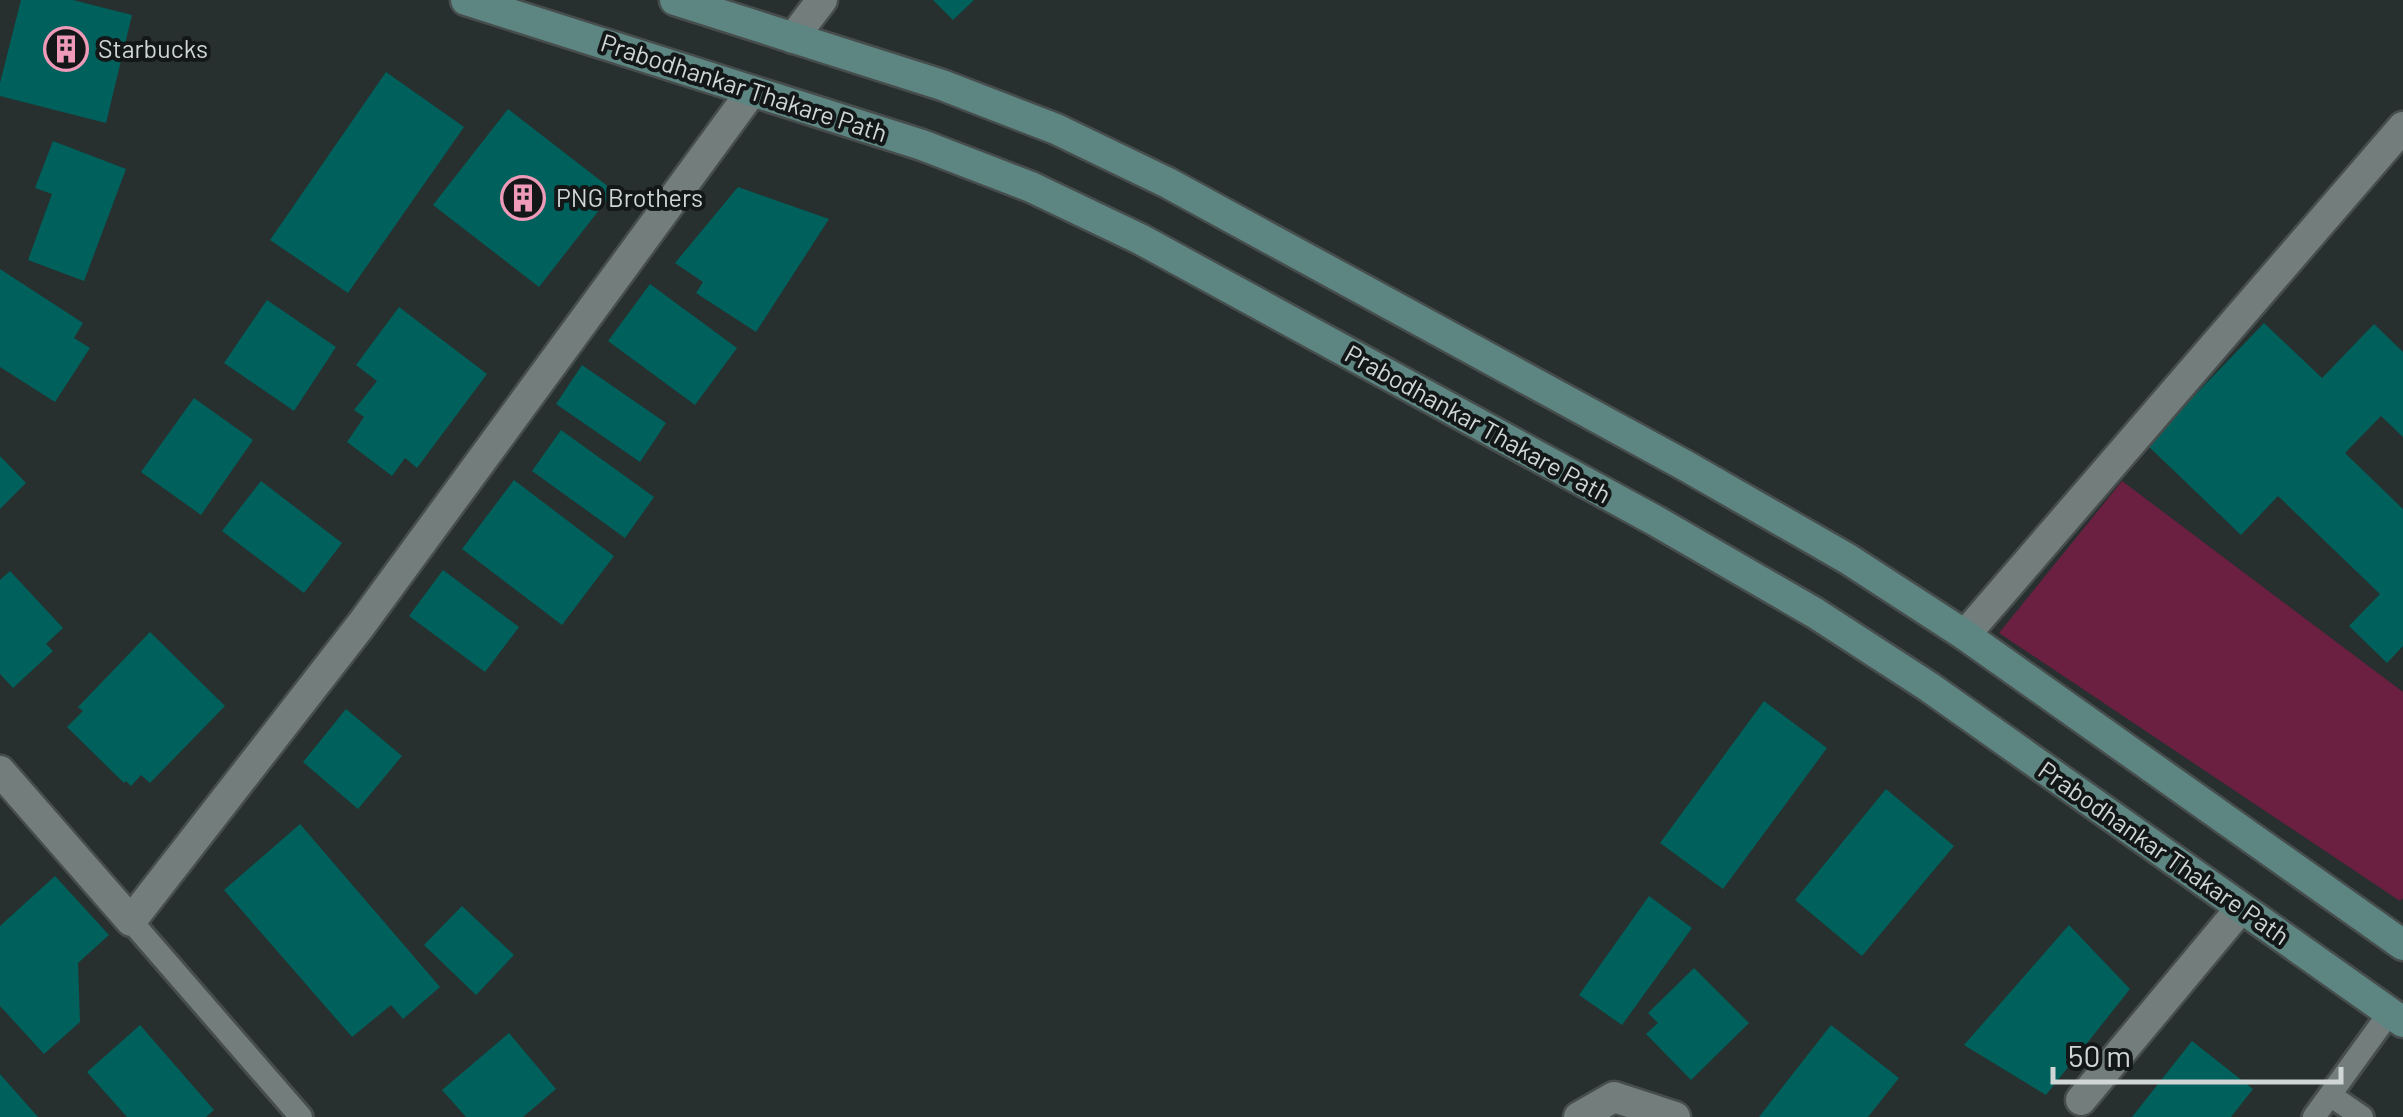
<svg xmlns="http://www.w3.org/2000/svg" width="2403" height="1117" font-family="Barlow,sans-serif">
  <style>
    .green { fill: #6b1f41 }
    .building { fill: #00605b }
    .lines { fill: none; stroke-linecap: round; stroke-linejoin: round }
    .service-casing { stroke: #464d4c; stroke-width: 28 }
    .minor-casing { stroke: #464d4c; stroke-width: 35 }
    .secondary-casing { stroke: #464d4c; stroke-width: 35 }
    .service { stroke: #727d7c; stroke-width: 22 }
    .minor { stroke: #727d7c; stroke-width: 30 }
    .secondary { stroke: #5d8582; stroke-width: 30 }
    .labels { text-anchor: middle; stroke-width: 8; stroke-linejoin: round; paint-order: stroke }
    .poi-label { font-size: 25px; fill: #d0d6d5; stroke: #131717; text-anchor: start }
    .street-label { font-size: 25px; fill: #d0d6d5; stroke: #131717 }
  </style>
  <rect width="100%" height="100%" fill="#27302f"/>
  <path class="green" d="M2122,481L2403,692V898L2400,901L1999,633Z"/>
  <path class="building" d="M21,0H73L132,15L106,123L0,96V83Z
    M933,0H974L953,20Z
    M386,72L464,127L348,293L270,240Z
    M508,109L614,191L539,287L433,205Z
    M53,141L126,169L84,281L28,260L52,194L35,188Z
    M738,187L829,219L756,332L696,293L703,282L675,263Z
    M0,269L83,323L74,338L90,348L55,402L0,367Z
    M650,284L737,348L695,405L608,341Z
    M267,300L336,347L294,411L224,363Z
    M399,307L487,374L417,468L405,458L392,476L347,442L364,417L354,410L377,381L356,365Z
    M2264,323L2322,378L2374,324L2403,352V437L2381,416L2345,453L2403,509V646L2387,663L2349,626L2380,594L2278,496L2241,535L2147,445Z
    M582,365L666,423L640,462L556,404Z
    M194,398L253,440L201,515L141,472Z
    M561,430L654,497L625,538L532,471Z
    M0,456L26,483L0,509Z
    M514,480L614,556L562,625L462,549Z
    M261,481L342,543L304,593L222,531Z
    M443,570L519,627L485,672L409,616Z
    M10,571L63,628L46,644L53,651L13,688L0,674V580Z
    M150,632L225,706L150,783L141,775L131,786L126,781L124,783L67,727L83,711L78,707Z
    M1764,701L1827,748L1723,889L1660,843Z
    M346,709L402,756L358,809L303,762Z
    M1886,789L1954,846L1862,956L1795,900Z
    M300,824L440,987L403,1019L391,1005L352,1037L224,890Z
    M55,876L109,935L78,963L80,1022L44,1054L0,1006V926Z
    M1649,896L1692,928L1622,1025L1579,995Z
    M462,906L514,955L476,995L424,945Z
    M2069,925L2130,989L2046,1095L1964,1045Z
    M1694,968L1749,1023L1691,1080L1646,1034L1658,1023L1648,1013Z
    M140,1025L214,1110L206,1117H127L87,1072Z
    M1831,1025L1899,1078L1868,1117H1759Z
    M509,1033L556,1089L523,1117H466L442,1090Z
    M2192,1041L2253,1089L2231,1117H2132Z
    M0,1074L38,1117H0Z"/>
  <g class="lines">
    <g class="service-casing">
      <path id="service" d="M131,921L301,1117
        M2330,1095L2362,1117
        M2314,1117L2390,1012"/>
    </g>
    <g class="minor-casing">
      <path id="minor" d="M793,38L822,0
        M1965,635L2403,127
        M0,771L131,921L361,625L752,91
        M2081,1100L2241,908
        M1579,1117L1614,1097L1675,1117"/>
    </g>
    <g class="secondary-casing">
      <path id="secondary" d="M466,0L922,145L1031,187L1140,239L1656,521L1815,613L1929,687L2403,1022
        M675,0L942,85L1056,129L1168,183L1686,466L1848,559L1965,635L2403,945"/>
    </g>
    <use href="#service" class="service"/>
    <use href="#minor" class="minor"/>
    <use href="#secondary" class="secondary"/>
  </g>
  <defs>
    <g id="building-ring" transform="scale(2.25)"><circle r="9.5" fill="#131717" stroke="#ef9ab8" stroke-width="1.5"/><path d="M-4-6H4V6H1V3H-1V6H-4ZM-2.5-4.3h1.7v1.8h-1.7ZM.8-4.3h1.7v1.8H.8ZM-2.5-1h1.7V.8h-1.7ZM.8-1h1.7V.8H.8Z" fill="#ef9ab8"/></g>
  </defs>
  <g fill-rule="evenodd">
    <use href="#building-ring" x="66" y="49"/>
    <use href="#building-ring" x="523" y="198"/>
  </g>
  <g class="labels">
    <g class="poi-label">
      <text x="98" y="58">Starbucks</text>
      <text x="556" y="207">PNG Brothers</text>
    </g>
    <g class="street-label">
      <text transform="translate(744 88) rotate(18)" y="9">Prabodhankar Thakare Path</text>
      <text transform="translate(1478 424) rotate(29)" y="9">Prabodhankar Thakare Path</text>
      <text transform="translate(2164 853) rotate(35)" y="9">Prabodhankar Thakare Path</text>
    </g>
  </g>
  <path d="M2053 1067v15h288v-15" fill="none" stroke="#d0d6d5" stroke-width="5"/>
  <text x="2068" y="1067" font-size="30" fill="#d0d6d5" stroke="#131717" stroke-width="8" paint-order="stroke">50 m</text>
</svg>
